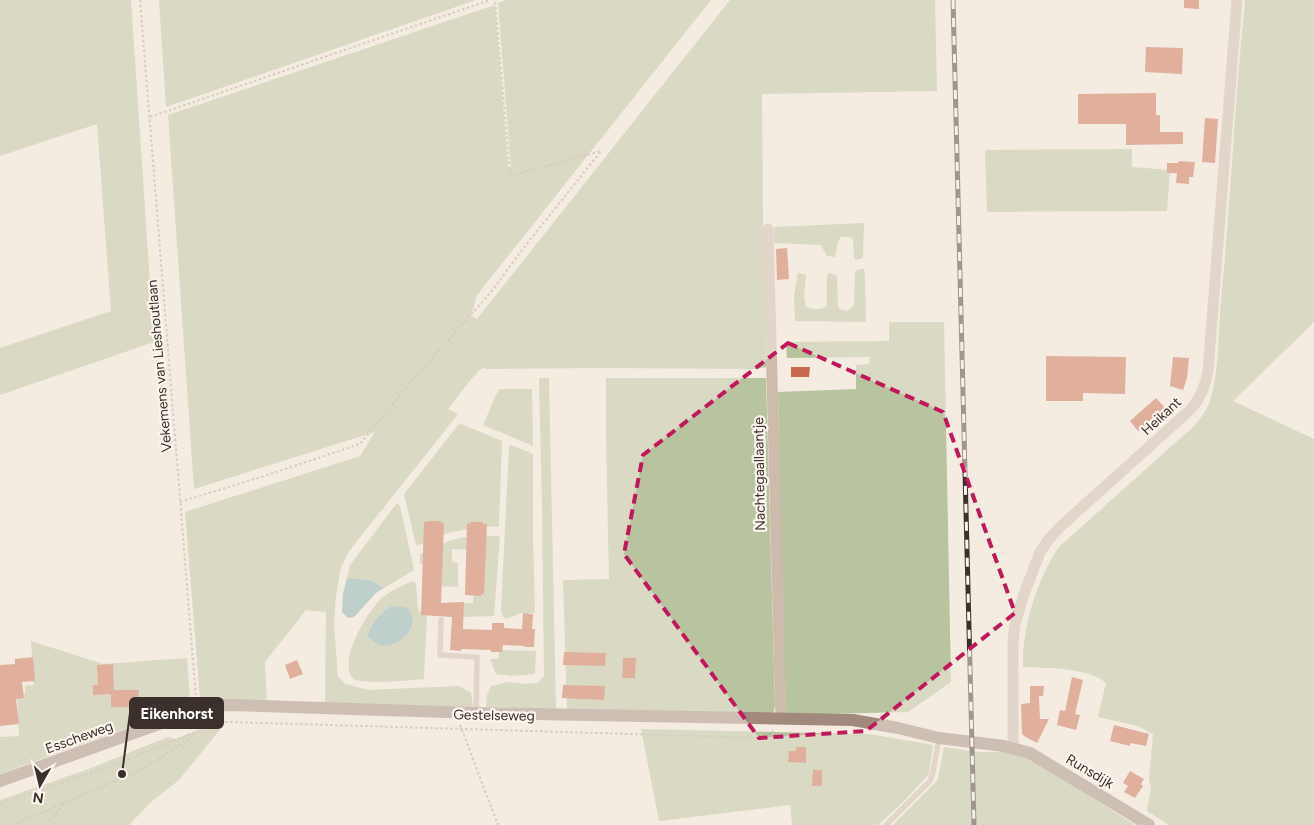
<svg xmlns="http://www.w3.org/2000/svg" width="1314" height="825" font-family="Figtree,sans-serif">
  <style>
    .green { fill: #b8c4a0 }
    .water { fill: #7fb0b2 }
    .building { fill: #c8694b }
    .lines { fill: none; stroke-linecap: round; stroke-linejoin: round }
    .path { stroke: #b9a596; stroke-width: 2; stroke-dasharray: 2.5 2.5; stroke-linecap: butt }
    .lane { stroke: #cdbbac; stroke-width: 5.5 }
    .street { stroke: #cdbbac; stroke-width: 11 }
    .secondary { stroke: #a18a7d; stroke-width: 12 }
    .rail-casing { stroke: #3b302b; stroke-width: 5 }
    .rail { stroke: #fbf5ee; stroke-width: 3; stroke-dasharray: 9; stroke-linecap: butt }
    .marked { fill: none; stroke: #c2185b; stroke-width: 4; stroke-dasharray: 10 6; stroke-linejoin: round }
    .labels { text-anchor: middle; stroke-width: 4.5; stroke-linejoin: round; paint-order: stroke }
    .street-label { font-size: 14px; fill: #3b302b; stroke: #fbf5ee }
    .leader { fill: none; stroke: #3b302b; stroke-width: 2 }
    .callout-dot { fill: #3b302b; stroke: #fbf5ee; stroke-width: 2 }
    .callout { fill: #3b302b; stroke: #3b302b; stroke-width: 2 }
    .callout-label { font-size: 15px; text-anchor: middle; font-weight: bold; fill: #fff }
  </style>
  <rect width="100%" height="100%" fill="#f4ebe1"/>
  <path class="green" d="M0,0H131L154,342L0,395V348L111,311L97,124L0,156Z
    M159,0H476L166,107Z
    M506,0H711L477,295L471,316L477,319L730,0H935L937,91L762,94L763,217L766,367L755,369L606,368L485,369L483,367L472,378L448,409L458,414L350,550L341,567L336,595L334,625L338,677L346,684L368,690L459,686L471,693L473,707L325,703L326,612L306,610L265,662L267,702L202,701L200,698L185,512L360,456L375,432L194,489L168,115L495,5L508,168H511L498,3Z
    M1245,0H1314V322L1233,401L1314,439V825H1169L1147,811L1151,787L1149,779L1153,734L1137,726L1098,717L1106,683C1088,667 1046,668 1023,667C1022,629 1037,577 1060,546L1194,426C1200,419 1207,410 1210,401C1220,368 1218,332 1221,299C1231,199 1235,99 1245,0Z
    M1132,149V167L1170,170L1167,211L987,212L985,150Z
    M864,223L863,258L856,260L854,258L853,240L851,237H841L838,242L835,257L827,256L821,245L774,243V227Z
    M861,269H864L865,278L866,322L795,321L794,296L798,273L806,275L804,297L806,307C812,309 819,310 826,307C828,295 825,285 828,273H830L837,276L838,307L841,310L848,311L854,305L855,271Z
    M889,322H944L951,682L908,712L786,715L781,549L778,392L856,389V365L869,364L870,357L787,358L786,342L889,341Z
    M539,378H549L556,709L486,707L487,695L491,686L508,682L526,684L538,683L544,676L542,507Z
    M606,378H766L775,705L773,717L567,710L563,580L609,579L606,438Z
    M499,389H532L533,446L483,425L496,395Z
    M461,424L502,441L499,526L496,527L484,526L448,533L422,544L416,545L404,494L458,425Z
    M511,445L533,454V538L535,613H521L506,619L503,617L501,610L509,446Z
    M397,503L400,506L414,570L384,588L370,580L347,578L350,565Z
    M500,536L494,616L463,617L464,603H473L474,550L452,549V562L458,563V587L434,586L439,566L420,564V554C433,548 447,541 460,538C473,536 487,536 500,536Z
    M413,581L416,584L418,610L427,616L424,679C412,680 363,685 354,679C335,664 370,605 386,595C394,589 404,585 413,581Z
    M31,641L103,664L187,658L190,700L189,707L85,743L0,774V737L19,736L17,695L25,694V686L34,685Z
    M499,650L536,651L535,674L512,676L496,674L490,659H499Z
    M225,721L218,732L179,780L151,802L129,825H0V800L86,770L168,737L175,739Z
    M641,729L869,734L933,745L929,774L903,802L878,825H792L790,805L659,821Z
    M944,747L978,752H1008L1023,754L1135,825H893L934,784L938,779Z"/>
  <path class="water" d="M347,578L370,580L384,588L376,593L354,617L348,618L342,612L343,593Z
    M392,606L406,607C407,608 411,612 411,613C419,630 395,649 380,645C374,643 371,639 367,635C374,621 379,614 392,606Z"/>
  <path class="building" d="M1184,0H1199V9L1184,8Z
    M1146,47L1183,48L1182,74L1145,72Z
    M1156,93V115H1160V132H1183V144L1126,145V124H1078V94Z
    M1205,118L1218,119L1215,163L1202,162Z
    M1179,161L1195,162L1193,177H1189V184L1176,183L1177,173H1167V163H1178Z
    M787,248L789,279L777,280L776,249Z
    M1046,356L1126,357L1125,394L1083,393V401H1046Z
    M1173,357L1189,358L1187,378L1183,390L1170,386Z
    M791,367H810L809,377H791Z
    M1156,398L1166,409L1152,421L1151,420L1138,431L1130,421Z
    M427,521H441V523H444L441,603L464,602L463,629L492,630V623H504V628L522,629L523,613L533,614L532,629H535L534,647H524V646L503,645L502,652H491V650L461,649V651L450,650L452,617L421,615L424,522H427Z
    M470,522H483V524H487L484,594H481V596L465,595L467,523L470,524Z
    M564,652L606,653L605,666L563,665Z
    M33,657L35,681L22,682L24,698L16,699L19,724L0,726V665L15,664V659Z
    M623,658H636L635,678H622Z
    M297,660L303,674L290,679L285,665Z
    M113,664L114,690H139L138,707H111V694L93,695V685H98L97,665Z
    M1072,677L1083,680L1075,714L1080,715L1076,730L1057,725L1060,710L1065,711Z
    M563,685L605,686L604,700L562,698Z
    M1030,686H1044L1043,696H1039L1040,719H1049L1037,743L1024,736L1022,734L1021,704L1030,703Z
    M1114,725L1149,734L1146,746L1130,743V746L1110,741Z
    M796,747H806V763L788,762L789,751H796Z
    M813,770H822V786H812Z
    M1130,771L1144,779L1141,784L1143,786L1135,798L1124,792L1128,786L1123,783Z"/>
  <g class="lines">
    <path class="path" d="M140,0L196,698
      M150,117L490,0
      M180,502L261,477L360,444L405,389L491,292L522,250L601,151L510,176L495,0
      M460,725L498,825
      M0,804L114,765L217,723L229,722L765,738L770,734L773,731
      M17,823L139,771L191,738L197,732
      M46,825L64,804"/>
    <path class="lane" d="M441,620L440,655L477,657L476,713
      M886,825L930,781L933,772L939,738"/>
    <path class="street" d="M768,229L781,718
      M1013,748V642L1015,624L1023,597L1040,552L1049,539L1060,527L1190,410C1201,398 1205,386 1208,371L1237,0"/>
    <path class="secondary" d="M0,781L206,707L230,705L476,713L853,720L898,728L939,738L1004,746L1030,753L1149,825"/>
    <g class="rail-casing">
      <path id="rail" d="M953,0L974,825"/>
    </g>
    <use href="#rail" class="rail"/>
  </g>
  <path d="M0 0H1314V825H0ZM788,343L943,412L1015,613L866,731L759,738L624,554L643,455Z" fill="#f4ebe1" fill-opacity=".55" fill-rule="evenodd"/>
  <path class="marked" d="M788,343L943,412L1015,613L866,731L759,738L624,554L643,455Z"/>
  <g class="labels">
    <g class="street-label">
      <text transform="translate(159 366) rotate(-95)" y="5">Vekemens van Lieshoutlaan</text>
      <text transform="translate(1161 416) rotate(-43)" y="5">Heikant</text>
      <text transform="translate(759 474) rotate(-91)" y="5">Nachtegaallaantje</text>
      <text transform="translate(494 715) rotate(1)" y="5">Gestelseweg</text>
      <text transform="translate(79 737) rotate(-20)" y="5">Esscheweg</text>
      <text transform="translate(1090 771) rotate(31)" y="5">Runsdijk</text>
    </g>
  </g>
  <path class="leader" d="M122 774L130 713"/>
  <circle class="callout-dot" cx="122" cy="774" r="5"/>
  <rect class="callout" x="130" y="698" width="93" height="30" rx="5"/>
  <g class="callout-label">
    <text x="177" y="719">Eikenhorst</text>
  </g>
  <g transform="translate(40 785) rotate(188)" stroke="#fbf5ee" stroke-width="4" paint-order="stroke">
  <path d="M0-4L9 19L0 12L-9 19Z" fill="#3b302b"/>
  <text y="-8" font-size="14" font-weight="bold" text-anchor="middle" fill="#3b302b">N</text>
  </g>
</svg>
